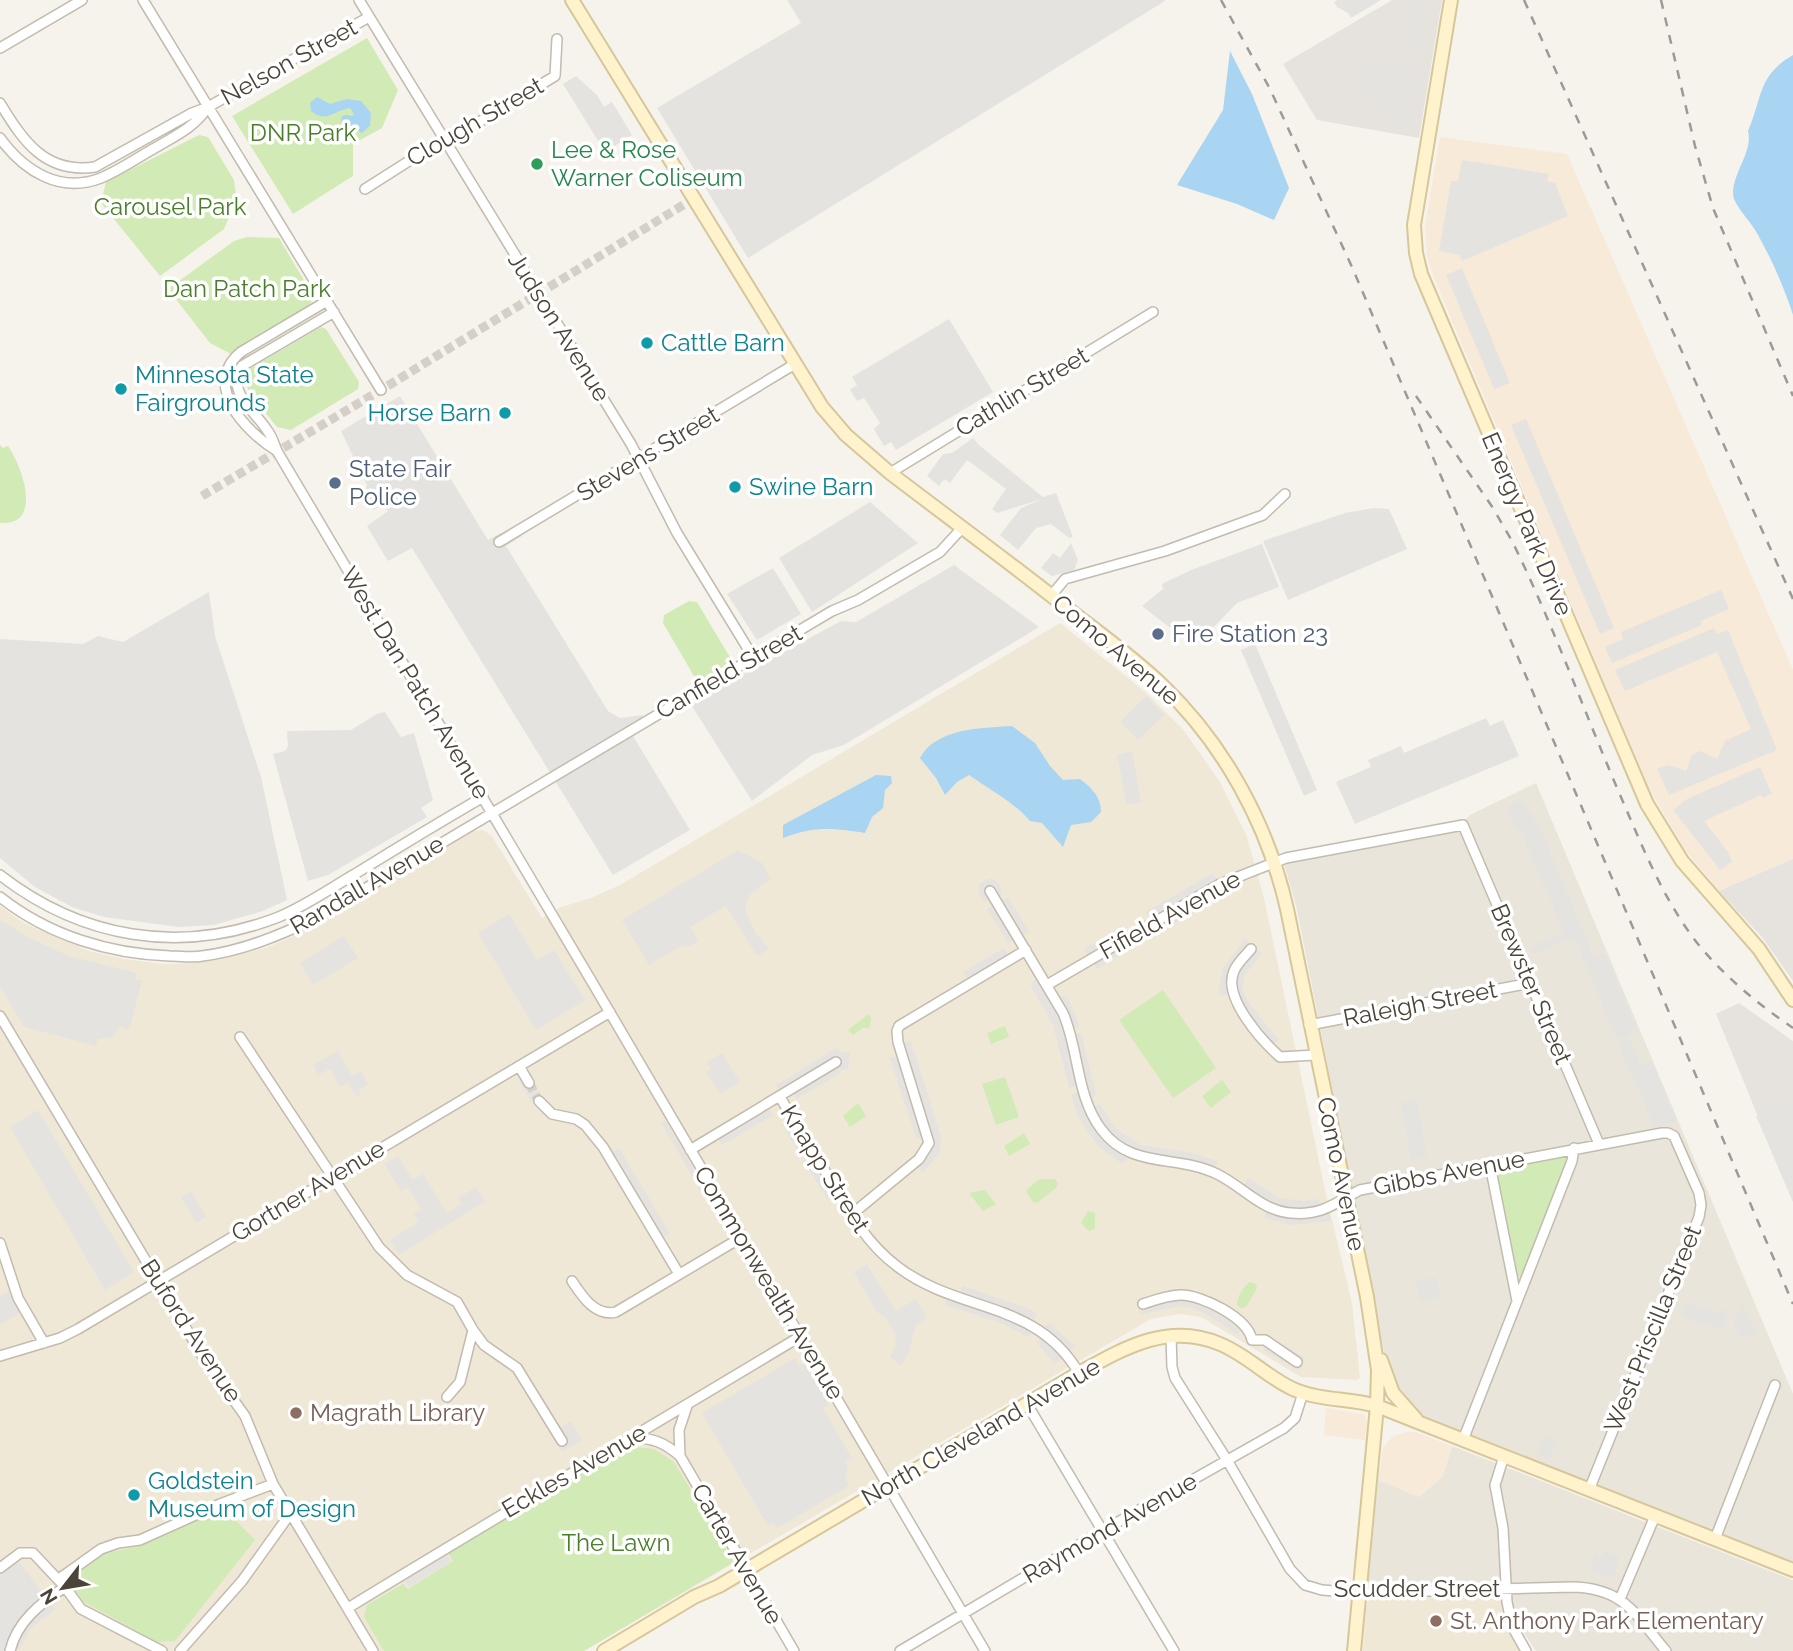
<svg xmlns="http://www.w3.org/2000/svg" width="1793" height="1651" font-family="Raleway,sans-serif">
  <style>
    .residential { fill: #eae5da }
    .commercial { fill: #f7ead8 }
    .industrial { fill: #e6e2dd }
    .education { fill: #efe8d6 }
    .green { fill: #d2eab5 }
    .parking { fill: #e5e3e0 }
    .water { fill: #a9d4f2 }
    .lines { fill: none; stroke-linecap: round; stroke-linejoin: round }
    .street-tunnel { stroke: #d4d0c8; stroke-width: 9; stroke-dasharray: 9 4.5; stroke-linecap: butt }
    .street-casing { stroke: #c2bbae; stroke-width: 12 }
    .secondary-casing { stroke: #d6c79b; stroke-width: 16 }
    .street { stroke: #fff; stroke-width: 9 }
    .secondary { stroke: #fff3cd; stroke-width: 12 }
    .rail { stroke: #9a9a9a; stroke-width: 2.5; stroke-dasharray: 9 9; stroke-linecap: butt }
    .leisure-dot { fill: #2e9e5b; stroke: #fff; stroke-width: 2.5 }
    .culture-dot { fill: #0f9aa8; stroke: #fff; stroke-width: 2.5 }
    .service-dot { fill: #5c6f8a; stroke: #fff; stroke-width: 2.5 }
    .education-dot { fill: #8d6e63; stroke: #fff; stroke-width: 2.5 }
    .labels { text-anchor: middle; stroke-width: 7; stroke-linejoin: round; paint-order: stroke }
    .street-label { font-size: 24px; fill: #4b4439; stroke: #fff }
    .park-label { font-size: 24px; fill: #4a7f2a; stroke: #fff }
    .leisure-label { font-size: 24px; fill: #27864d; stroke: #fff; text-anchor: start }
    .culture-label { font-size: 24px; fill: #0d838f; stroke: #fff; text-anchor: start }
    .service-label { font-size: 24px; fill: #4e5e75; stroke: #fff; text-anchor: start }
    .education-label { font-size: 24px; fill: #785e54; stroke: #fff; text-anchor: start }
  </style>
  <rect width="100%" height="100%" fill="#f6f3ec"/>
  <path class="residential" d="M1536,783L1793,1394V1562L1421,1416L1403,1401L1388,1372L1296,905L1284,864L1455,831L1470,815Z
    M1452,1446L1793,1580V1651H1536L1519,1625L1513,1612L1511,1582L1368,1585L1378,1480L1419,1497L1443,1476Z"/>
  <path class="commercial" d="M1440,137L1567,154L1793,670V859L1719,891L1683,847L1648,786L1434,278L1427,256L1425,226Z
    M1326,1408L1363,1414L1367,1420L1365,1440L1324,1435Z
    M1405,1432H1415L1452,1446L1443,1476L1419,1497L1378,1480L1383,1448L1392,1437Z"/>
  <path class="industrial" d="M1392,0H1442L1419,138L1317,120L1283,64Z
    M1793,859V981L1762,937L1719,891Z
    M1739,1003L1793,1041V1202L1716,1014Z"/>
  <path class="education" d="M1060,623L1144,691L1182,728L1220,782L1247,837L1264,898L1325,1190L1352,1303L1360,1378L1357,1380L1301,1377L1201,1317L1179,1314L1151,1319L584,1651H0V906L24,923L89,951L124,959L164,964L197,963L266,948L300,933L474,831L483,830L492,836L542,918L561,907L591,898L620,885Z
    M1495,1595L1501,1600L1508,1627L1521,1651H1363L1366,1608L1368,1601L1372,1598Z"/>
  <path class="green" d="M367,38L398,90L382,128L353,144V176L293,214L232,116Z
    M199,135L208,137L234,180L236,194L231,213L224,229L160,276L101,203L106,182Z
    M247,237L279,238L312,294V301L308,307L231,354L210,343L168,289L234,241Z
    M321,327L326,329L359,382L358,389L291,430L277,427L248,391L246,371Z
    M0,445L3,448L8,446C22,466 44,526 0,523Z
    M689,601L697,602L731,659L727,665L702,679L694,676L663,623L664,615Z
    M1163,990L1216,1068L1173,1098L1119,1020Z
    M869,1014L871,1017L870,1026L868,1028H863L853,1035L848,1030Z
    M1005,1026L1009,1037L991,1044L987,1033Z
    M1005,1077L1019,1117L996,1125L982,1084Z
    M1222,1080L1231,1092L1211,1108L1202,1096Z
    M858,1103L866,1116L850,1127L843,1116Z
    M1024,1133L1030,1144L1009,1156L1004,1146Z
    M1563,1157H1566L1567,1164L1521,1278L1518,1275L1497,1175L1502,1169Z
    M1040,1179H1055L1058,1184L1056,1188L1037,1203L1033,1202L1027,1193V1189Z
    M985,1190L996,1204L983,1211L969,1193Z
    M1088,1211L1095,1213V1229L1089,1231L1081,1223Z
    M1250,1282L1256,1284L1257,1288L1246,1307L1241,1308L1237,1305C1237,1297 1243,1287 1250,1282Z
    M632,1447L654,1449L674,1462L734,1562L584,1651H384L364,1617L367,1605L403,1584L408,1589L453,1561L448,1553L615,1454Z
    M225,1509L255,1540L175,1641L157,1642L84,1602L67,1580L103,1554L135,1547Z"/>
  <path class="parking" d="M787,0H1164L1165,1L748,258L657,108L801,23Z
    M1337,0H1381L1351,18L1348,13L1337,7L1334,2Z
    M1413,0L1426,6L1419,54L1407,41Z
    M1402,57L1415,78L1409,122L1395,131L1363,75L1380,65L1383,69Z
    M576,76L597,95L604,107L612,102L632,135L605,152L563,84Z
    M1462,160L1549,174L1547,181L1555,183L1568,216L1462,261L1459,255L1439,251L1451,181H1458Z
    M1462,268L1510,383L1494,389L1446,275Z
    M949,319L993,392L896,450L891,442L884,446L874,429L880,423L864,398L857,401L850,390L857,385L852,377Z
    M400,396L488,540L516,525L522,536L506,546L608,711L620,718L642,715L649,726L633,736L690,830L613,875L412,548L388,561L367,526L388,511L383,505L373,510L364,494L367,485L341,431Z
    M1526,419L1614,628L1600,634L1511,425Z
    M973,438L980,446L1043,497L1056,493L1073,537L1069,538L1051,524L1036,528L1018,550L1000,535L1021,508L1042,499L997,513L992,509L1006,489L967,460L950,483L944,479L939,486L927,476L943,454L952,453Z
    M870,502L918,543L812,612L779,558Z
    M1374,508L1389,509L1407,549L1288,600L1263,541L1345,513Z
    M1071,543L1078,560L1074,570L1052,576L1041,568L1053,553L1060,558Z
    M1262,544L1279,587L1237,603L1202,639L1189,629L1182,637L1142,606L1163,589L1162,584L1191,570Z
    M954,565L1039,627L844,745L812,755L752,801L690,703L841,621L856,622Z
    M773,568L801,614L757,640L727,594Z
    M1721,590L1729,609L1701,621L1702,625L1612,663L1605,647L1623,639L1621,632Z
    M209,592L215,636L261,777L287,900L263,911L214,925L179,927L104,917L72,907L35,887L0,858V639L83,644L98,636L123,642Z
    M1714,628L1717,634L1728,630L1777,750L1669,795L1657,769L1668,765L1686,771L1692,755L1700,751L1717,759L1725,741L1751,729L1717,652L1625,691L1615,670Z
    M1255,644L1317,790L1304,796L1241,650Z
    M1146,696L1164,715L1138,740L1120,722Z
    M385,712L401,737L414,733L433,800L421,808L427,817L328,875L308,881L273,754L285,751L288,746L287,731L351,730L377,714Z
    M1486,718L1490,726L1503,720L1519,756L1355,824L1336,782L1371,767L1368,760L1401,746L1404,753Z
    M1132,751L1141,802L1127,805L1117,755Z
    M1760,767L1772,794L1763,798L1761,795L1704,821L1728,852L1732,862L1720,870L1673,810L1687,799Z
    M1521,798L1540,828L1594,957L1605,953L1638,1031L1617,1040L1574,937L1531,955L1528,948L1564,932L1522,835L1505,809Z
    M738,850L762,863L771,879L749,895L745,909L755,932L769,949L757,956L726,906L690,927L698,941L686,948L683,945L649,965L622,920Z
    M1213,873L1222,888L1200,900L1203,907L1158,933L1146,912Z
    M988,879H992L999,883L1002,889L1000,898L1002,900L1008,897L1029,931L1008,943L987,909L993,905L992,902L983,900L979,894V884Z
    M509,914L537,960L554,950L585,1000L536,1030L478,933Z
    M0,920L30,938L69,956L137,973L135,980L142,981L129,1030L121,1027L112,1037L98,1039L96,1046L24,1027L0,986Z
    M1121,926L1134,947L1097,969L1084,949Z
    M344,936L358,958L313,985L300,963Z
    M1245,939L1262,954L1245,974L1242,989L1248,1002L1279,1040L1267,1049L1233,1007L1228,994L1221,996L1219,991L1222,969Z
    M1004,948L1013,963L972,987L963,972Z
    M1045,974L1059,998L1066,995L1077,1018L1079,1026L1073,1029L1075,1034L1081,1033L1095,1091V1096L1089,1098L1092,1107L1100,1104L1114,1127L1141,1145L1192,1153L1218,1161L1211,1177L1195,1171L1151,1165L1128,1158L1122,1164L1097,1145L1078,1117L1071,1094L1077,1092L1076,1086L1069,1088L1053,1025L1030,984Z
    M1629,1038L1641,1066L1652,1062L1677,1121L1655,1128L1617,1042Z
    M911,1041L941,1137L940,1152L923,1173L912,1160L921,1151L924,1139L923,1137L916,1138L890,1058L897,1056L894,1046Z
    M838,1047L841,1052L850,1053L848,1070L840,1069L841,1073L797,1099L794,1094L786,1100L776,1085Z
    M338,1051L352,1076L361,1071L368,1085L359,1090L361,1094L356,1096L348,1082L340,1087L330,1069L318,1075L313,1065Z
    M722,1053L740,1082L720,1094L706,1072L711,1069L707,1062Z
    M529,1075L542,1097L532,1103L519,1081Z
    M1417,1099L1427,1157L1411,1160L1401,1103Z
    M764,1100L773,1115L722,1145L714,1130Z
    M1793,1108V1202L1756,1116Z
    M38,1110L134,1272L105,1290L10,1127Z
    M797,1115L842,1189L827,1199L782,1124Z
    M665,1120L703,1184L702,1193L661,1123Z
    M619,1148L670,1234L663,1238L612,1152Z
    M398,1156L413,1180L423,1174L447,1213L462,1204L458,1198L476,1187L485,1201L399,1255L390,1240L419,1222L414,1214L421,1209L408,1188L401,1191L384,1164Z
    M1248,1178L1279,1198L1303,1201L1318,1199L1320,1205L1327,1204L1331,1221L1291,1225L1264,1218L1267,1211L1238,1193Z
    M191,1191L206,1217L196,1223L181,1197Z
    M867,1264L896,1311L916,1299L927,1318L916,1325L909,1353L901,1366L890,1357L896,1345L895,1334L886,1318L877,1312L854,1272Z
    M1436,1276L1440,1297L1421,1302L1416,1281Z
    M963,1286L1027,1308L1037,1314L1033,1321L1044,1328L1049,1323L1075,1346L1055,1364L1037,1343L1040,1339L1033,1332L1028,1337L1004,1324L945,1305L950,1290L960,1293Z
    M1176,1289L1204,1296L1248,1324L1237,1335L1210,1316L1192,1308L1179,1306L1141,1315L1135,1300Z
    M8,1291L21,1312L0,1325V1296Z
    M1686,1301L1718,1314L1721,1309L1729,1312L1721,1331L1681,1315Z
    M1743,1303L1756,1333L1741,1339L1733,1325Z
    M1271,1337L1305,1358L1298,1370L1263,1350Z
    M795,1358L799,1366L804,1363L829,1405L823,1408L852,1458L845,1462L848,1467L845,1479L849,1486L777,1528L774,1523L768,1526L702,1413Z
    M571,1421L582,1440L562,1452L551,1433Z
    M1544,1436L1557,1441L1550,1459L1536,1454Z
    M441,1546L451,1562L409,1587L400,1571Z
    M1604,1551L1620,1556L1613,1578L1590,1571L1595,1554L1602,1556Z
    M18,1560L55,1610L32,1627L20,1649L9,1647L7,1651H0V1576Z"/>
  <path class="water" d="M1230,51L1252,94L1289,188L1274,220L1237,204L1177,185L1223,110Z
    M1793,55V315C1784,287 1772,260 1758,235C1752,223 1739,211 1734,199C1728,178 1754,153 1748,131C1763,97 1757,76 1793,55Z
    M317,97L330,104L347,99L361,101L371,113L370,126L362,133L341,123L342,116L346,115L352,116L354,114L350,108C334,110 326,124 311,111L310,103Z
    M1012,726L1035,743L1050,766L1063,780L1080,779C1092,788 1101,797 1101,812L1091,822L1071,825L1063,847L1042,823L1030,821C1014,802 990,790 969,775L957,782L945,795L936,778L920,758C936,728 981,728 1012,726Z
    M876,775L891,776L892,783L885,790L883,808L872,817L865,833C831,828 815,826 783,838V825Z"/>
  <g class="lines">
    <path class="street-tunnel" d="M202,496L381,390L693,199
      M529,1083L539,1101"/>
    <g class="street-casing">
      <path id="street" d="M143,0L381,390
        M359,0L631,444L677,533L753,657
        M0,48L82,0
        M0,103C23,141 45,174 95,167L192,113L208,107L369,17
        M0,138C24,171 60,194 101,178C120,170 137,158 153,149C175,136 194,128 208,107
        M365,189L434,145L456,136L555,76L557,39
        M334,312L242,366C225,391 255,411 267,430C272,436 274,444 277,451L592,982L985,1651
        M277,451C246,432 201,385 241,352L327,301
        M890,473L1153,312
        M499,542L795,364
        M1051,596L1065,579L1165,551L1263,515L1285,494
        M0,875C81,938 179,955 276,918C304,907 329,889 355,874C397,848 440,822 483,797
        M990,891L1063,1013C1079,1049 1076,1096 1101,1129C1131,1170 1177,1154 1217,1174C1242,1186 1262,1211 1291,1213C1322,1216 1335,1203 1360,1190L1662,1133H1668L1674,1136L1699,1193L1701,1205L1699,1217L1589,1490
        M0,897C48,935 109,954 170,956C181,956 192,958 202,956C242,951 278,936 314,919L832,611L858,600L940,552L962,528
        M1251,949C1245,956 1237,963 1234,971C1222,997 1262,1041 1280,1057L1315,1055
        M1047,985L1220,884L1286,858L1463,825L1599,1144
        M0,1016L205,1360L245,1416L273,1484L373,1651
        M1309,1025L1531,983
        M240,1037L379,1247L407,1275L457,1302L473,1330L460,1382L447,1397
        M519,1066L529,1083
        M780,1097C796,1124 813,1152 830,1179C849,1212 867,1244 898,1267C960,1314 1035,1299 1079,1373
        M539,1101L552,1114L576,1119L585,1125L603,1147L679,1274
        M690,1150L836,1062
        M1490,1165L1517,1301
        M851,1215L919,1159L929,1143L898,1042L897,1031L899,1026L1026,950
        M0,1243L18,1298L44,1343
        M572,1281C582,1296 595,1317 616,1312L742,1237
        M1143,1304C1155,1300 1168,1295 1181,1295C1202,1295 1248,1318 1252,1340H1265L1297,1362
        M473,1330L484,1345L517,1368L562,1441
        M1171,1336L1172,1367L1175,1378L1227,1460L1290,1569L1305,1585L1322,1590L1360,1593L1572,1587C1624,1588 1635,1614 1666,1651
        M0,1356L60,1338L78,1329L610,1012
        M1027,1404L1174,1651
        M631,1438C652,1437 665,1443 680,1456L794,1651
        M1463,1440L1572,1161L1574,1148
        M680,1456L679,1430L687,1406
        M1504,1456L1495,1485L1503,1528L1507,1602L1512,1626L1526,1651
        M1715,1539L1775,1385
        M0,1568L20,1553H33L65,1587C41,1603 17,1621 10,1651
        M59,1579L101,1549L118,1543L140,1540L220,1504L273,1484
        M65,1587L81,1609L162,1651
        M1620,1599L1655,1516
        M348,1608C498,1516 650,1427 801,1336
        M180,1651L242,1581L290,1514
        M900,1651L1104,1530L1284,1428L1295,1418L1303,1393"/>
    </g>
    <g class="secondary-casing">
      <path id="secondary" d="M572,0L822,407L846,435L890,473C949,518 1009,562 1067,608C1099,633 1133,657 1162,685C1224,744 1268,825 1287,909L1367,1297L1378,1370L1377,1406L1354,1651
        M1451,0L1414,225L1416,253L1421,274L1647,804L1682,861L1759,949L1793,1000
        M1381,1360L1393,1393L1416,1419
        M604,1651L694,1597L719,1586L1079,1373C1124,1348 1168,1322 1220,1344C1247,1355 1267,1377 1293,1389C1320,1401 1350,1398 1377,1406L1793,1570"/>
    </g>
    <use href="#street" class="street"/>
    <use href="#secondary" class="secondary"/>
    <path class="rail" d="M1221,0L1270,89L1352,267L1793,1304
      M1524,0L1793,599
      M1661,0L1695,146L1713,208L1793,396
      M1416,396L1493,508L1512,541C1554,626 1586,717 1624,804C1645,853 1665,902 1698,944C1725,977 1758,1004 1793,1028"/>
  </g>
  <circle class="leisure-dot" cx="537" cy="164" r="7"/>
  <g class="culture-dot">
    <circle cx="647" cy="343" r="7"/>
    <circle cx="121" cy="389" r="7"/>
    <circle cx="505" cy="413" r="7"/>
    <circle cx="735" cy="487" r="7"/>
    <circle cx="134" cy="1495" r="7"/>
  </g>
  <g class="service-dot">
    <circle cx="335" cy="483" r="7"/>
    <circle cx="1158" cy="634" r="7"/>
  </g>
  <g class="education-dot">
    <circle cx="296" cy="1413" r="7"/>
    <circle cx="1436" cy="1621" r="7"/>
  </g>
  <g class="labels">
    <g class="street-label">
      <text transform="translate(289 62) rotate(-29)" y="8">Nelson Street</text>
      <text transform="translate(475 122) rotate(-30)" y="8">Clough Street</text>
      <text transform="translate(559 327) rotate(58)" y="8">Judson Avenue</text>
      <text transform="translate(1022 392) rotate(-31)" y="8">Cathlin Street</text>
      <text transform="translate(648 454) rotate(-31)" y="8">Stevens Street</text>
      <text transform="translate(1527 524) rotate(67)" y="8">Energy Park Drive</text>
      <text transform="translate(1116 650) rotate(40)" y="8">Como Avenue</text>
      <text transform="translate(729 672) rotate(-30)" y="8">Canfield Street</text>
      <text transform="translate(415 683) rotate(59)" y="8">West Dan Patch Avenue</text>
      <text transform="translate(367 885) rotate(-30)" y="8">Randall Avenue</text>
      <text transform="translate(1170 915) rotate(-29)" y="8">Fifield Avenue</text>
      <text transform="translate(1531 984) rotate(67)" y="8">Brewster Street</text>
      <text transform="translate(1420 1004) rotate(-11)" y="8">Raleigh Street</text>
      <text transform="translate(825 1169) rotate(58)" y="8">Knapp Street</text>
      <text transform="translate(1449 1173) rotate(-11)" y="8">Gibbs Avenue</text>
      <text transform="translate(1341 1174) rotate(78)" y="8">Como Avenue</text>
      <text transform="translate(308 1191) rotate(-31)" y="8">Gortner Avenue</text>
      <text transform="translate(769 1283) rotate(59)" y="8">Commonwealth Avenue</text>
      <text transform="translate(1653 1329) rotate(-68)" y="8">West Priscilla Street</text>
      <text transform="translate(191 1331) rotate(57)" y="8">Buford Avenue</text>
      <text transform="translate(981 1432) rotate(-30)" y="8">North Cleveland Avenue</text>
      <text transform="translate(574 1471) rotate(-30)" y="8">Eckles Avenue</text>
      <text transform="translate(1110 1528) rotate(-30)" y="8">Raymond Avenue</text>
      <text transform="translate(737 1554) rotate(60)" y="8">Carter Avenue</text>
      <text x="1417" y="1597">Scudder Street</text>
    </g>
    <g class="park-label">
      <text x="303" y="141">DNR Park</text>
      <text x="170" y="215">Carousel Park</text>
      <text x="247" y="297">Dan Patch Park</text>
      <text x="616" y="1551">The Lawn</text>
    </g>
    <g class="leisure-label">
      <text x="551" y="158">Lee &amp; Rose<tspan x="551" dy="28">Warner Coliseum</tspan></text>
    </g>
    <g class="culture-label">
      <text x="661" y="351">Cattle Barn</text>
      <text x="135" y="383">Minnesota State<tspan x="135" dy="28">Fairgrounds</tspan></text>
      <text x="491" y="421" text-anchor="end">Horse Barn</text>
      <text x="749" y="495">Swine Barn</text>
      <text x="148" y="1489">Goldstein<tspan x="148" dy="28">Museum of Design</tspan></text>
    </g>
    <g class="service-label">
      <text x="349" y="477">State Fair<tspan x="349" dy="28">Police</tspan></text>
      <text x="1172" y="642">Fire Station 23</text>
    </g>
    <g class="education-label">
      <text x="310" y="1421">Magrath Library</text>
      <text x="1450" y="1629">St. Anthony Park Elementary</text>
    </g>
  </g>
  <g transform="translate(63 1588) rotate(239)" stroke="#ffffff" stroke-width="5" paint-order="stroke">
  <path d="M0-5L12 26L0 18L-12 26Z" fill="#4b4439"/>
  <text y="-10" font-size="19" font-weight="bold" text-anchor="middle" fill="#4b4439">N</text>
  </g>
</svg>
